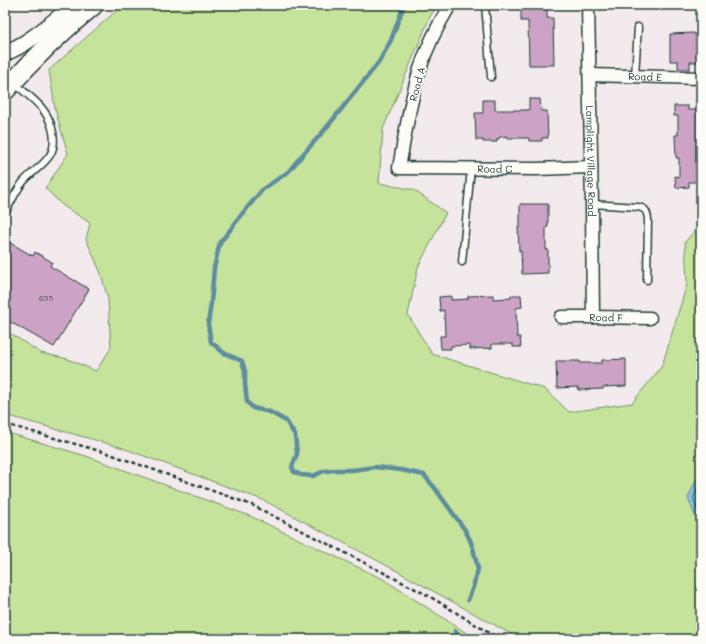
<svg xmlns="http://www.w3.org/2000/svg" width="706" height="644" font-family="Mali,sans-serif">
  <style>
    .green { fill: #c6e39b; stroke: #729068 }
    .water { fill: #88c2e7; stroke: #5e8d9f }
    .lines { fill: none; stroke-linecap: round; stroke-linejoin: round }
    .shore { stroke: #49727c; stroke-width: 1 }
    .stream { stroke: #5e8d9f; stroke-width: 4.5 }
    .building { fill: #cda2c7; stroke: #1f3d34 }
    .service-casing { stroke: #1f3d34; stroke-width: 9 }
    .minor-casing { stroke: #1f3d34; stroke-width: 15 }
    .tertiary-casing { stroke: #1f3d34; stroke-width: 18 }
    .secondary-casing { stroke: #1f3d34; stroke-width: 21 }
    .path { stroke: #1f3d34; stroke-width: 2.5; stroke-dasharray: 4 3; stroke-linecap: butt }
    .service { stroke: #fdfcf7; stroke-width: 6 }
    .minor { stroke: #fdfcf7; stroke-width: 12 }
    .tertiary { stroke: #fdfcf7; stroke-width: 15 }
    .secondary { stroke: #fdfcf7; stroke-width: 18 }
    .labels { text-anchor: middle; stroke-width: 4; stroke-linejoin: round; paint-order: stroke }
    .number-label { font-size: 8px; fill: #4a5659 }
    .street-label { font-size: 10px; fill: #1f3d34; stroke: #fdfcf7 }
  </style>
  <rect width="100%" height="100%" fill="#f3eaed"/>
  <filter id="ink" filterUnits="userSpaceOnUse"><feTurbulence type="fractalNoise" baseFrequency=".025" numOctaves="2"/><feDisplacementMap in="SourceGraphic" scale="8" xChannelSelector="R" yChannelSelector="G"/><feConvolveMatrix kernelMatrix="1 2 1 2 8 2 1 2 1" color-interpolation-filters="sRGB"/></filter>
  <g filter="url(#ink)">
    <path class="green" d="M123,5H437L430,17L383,129L379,183L414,190L446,213L418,267L408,315L432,354L545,389L569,412L632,403L662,366L687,284L685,242L701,223V639H520L395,570L263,500L120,447L5,415V332L11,334L41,353L68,359L96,371L111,348L108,299L100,271L86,239L90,223L62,205L45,188L68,154L55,109L49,70Z
      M5,432L86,456L250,516L383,579L476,639H5Z"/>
    <path class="water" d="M701,469V531L688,498Z"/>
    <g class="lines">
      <path class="shore" d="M701,479L693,498L701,520"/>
      <path class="stream" d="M404,5L391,40L379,62L323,132L304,153L288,172L263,189L242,214L227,234L220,242L214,268L211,303L208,324L211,342L224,353L242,361L245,371V384L247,402L253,408L270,412L286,421L295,435L297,454L292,467L294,472L301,475L313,476L324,471L335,470H352L375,467L401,470L424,475L434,487L465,530L470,540L473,548L478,569L473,587L468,600
        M455,631L465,639"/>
    </g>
    <path class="building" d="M521,5H547V18H553L554,65H529L528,21H521Z
      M615,5H628V7H615Z
      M694,33L695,35H701V62H690V69H678V61H670V34Z
      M529,99H540L541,111H547L548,138H542V141H529V138H507V136L500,137V138L497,139V142H483V140H476L475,113H483V100H495V110H529Z
      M674,106H688V110H701V182H689V187L676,188L675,176L679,177V158H676L675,135H678V116H674Z
      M520,204H548V227H546V250L548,249V273L522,274L521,251H519L518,227H520Z
      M5,240L33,256L35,252L52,262L50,266L89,289L54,347L5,319Z
      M493,295V299L511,298V295H521L522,307L516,308L517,337H520L521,347H513V344H492V348L470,349V345L451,346V349H441L440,336H445L444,310L440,311L439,297L451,296V300L468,299V296Z
      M626,359V386L603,387V389L578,390V387L557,388L556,361H580V363H602V360Z"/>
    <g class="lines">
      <g class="service-casing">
        <path id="service" d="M485,5L491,77
          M635,76L638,27
          M592,204L638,207C646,208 647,212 648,219L647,280
          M5,213C11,203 16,190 24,181C32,172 44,165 50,155C58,142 52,122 44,111C36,100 24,92 14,83
          M462,262L471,168"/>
      </g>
      <g class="minor-casing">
        <g id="minor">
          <path id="s1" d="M450,5C438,25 427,47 420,69C410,101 405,135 399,168L537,169L591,167"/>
          <path id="s2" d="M588,5L592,204L593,317"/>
          <path id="s3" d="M590,75L701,78"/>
          <path id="s4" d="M561,317H593L650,318"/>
        </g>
      </g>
      <g class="tertiary-casing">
        <path id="tertiary" d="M5,53C31,43 52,22 74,5"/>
      </g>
      <g class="secondary-casing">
        <path id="secondary" d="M5,91C32,60 62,31 94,5"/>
      </g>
      <path class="path" d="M5,424L107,453L252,505L429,596L499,639"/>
      <use href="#service" class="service"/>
      <use href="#minor" class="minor"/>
      <use href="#tertiary" class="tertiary"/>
      <use href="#secondary" class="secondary"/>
    </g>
  </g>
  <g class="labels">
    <g class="number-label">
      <text x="46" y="301">655</text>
    </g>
    <g class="street-label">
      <text dy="4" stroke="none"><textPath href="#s3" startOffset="55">Road E</textPath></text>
      <text transform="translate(417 84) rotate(-75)" y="4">Road A</text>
      <text dy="4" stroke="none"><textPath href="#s2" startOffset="156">Lamplight Village Road</textPath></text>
      <text dy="4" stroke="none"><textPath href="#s1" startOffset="268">Road C</textPath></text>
      <text dy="4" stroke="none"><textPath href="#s4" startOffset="45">Road F</textPath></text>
    </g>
  </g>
  <rect width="706" height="644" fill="none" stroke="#fdfcf7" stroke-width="20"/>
  <rect x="10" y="10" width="686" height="624" fill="none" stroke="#1f3d34" stroke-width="1.5" filter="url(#ink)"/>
</svg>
